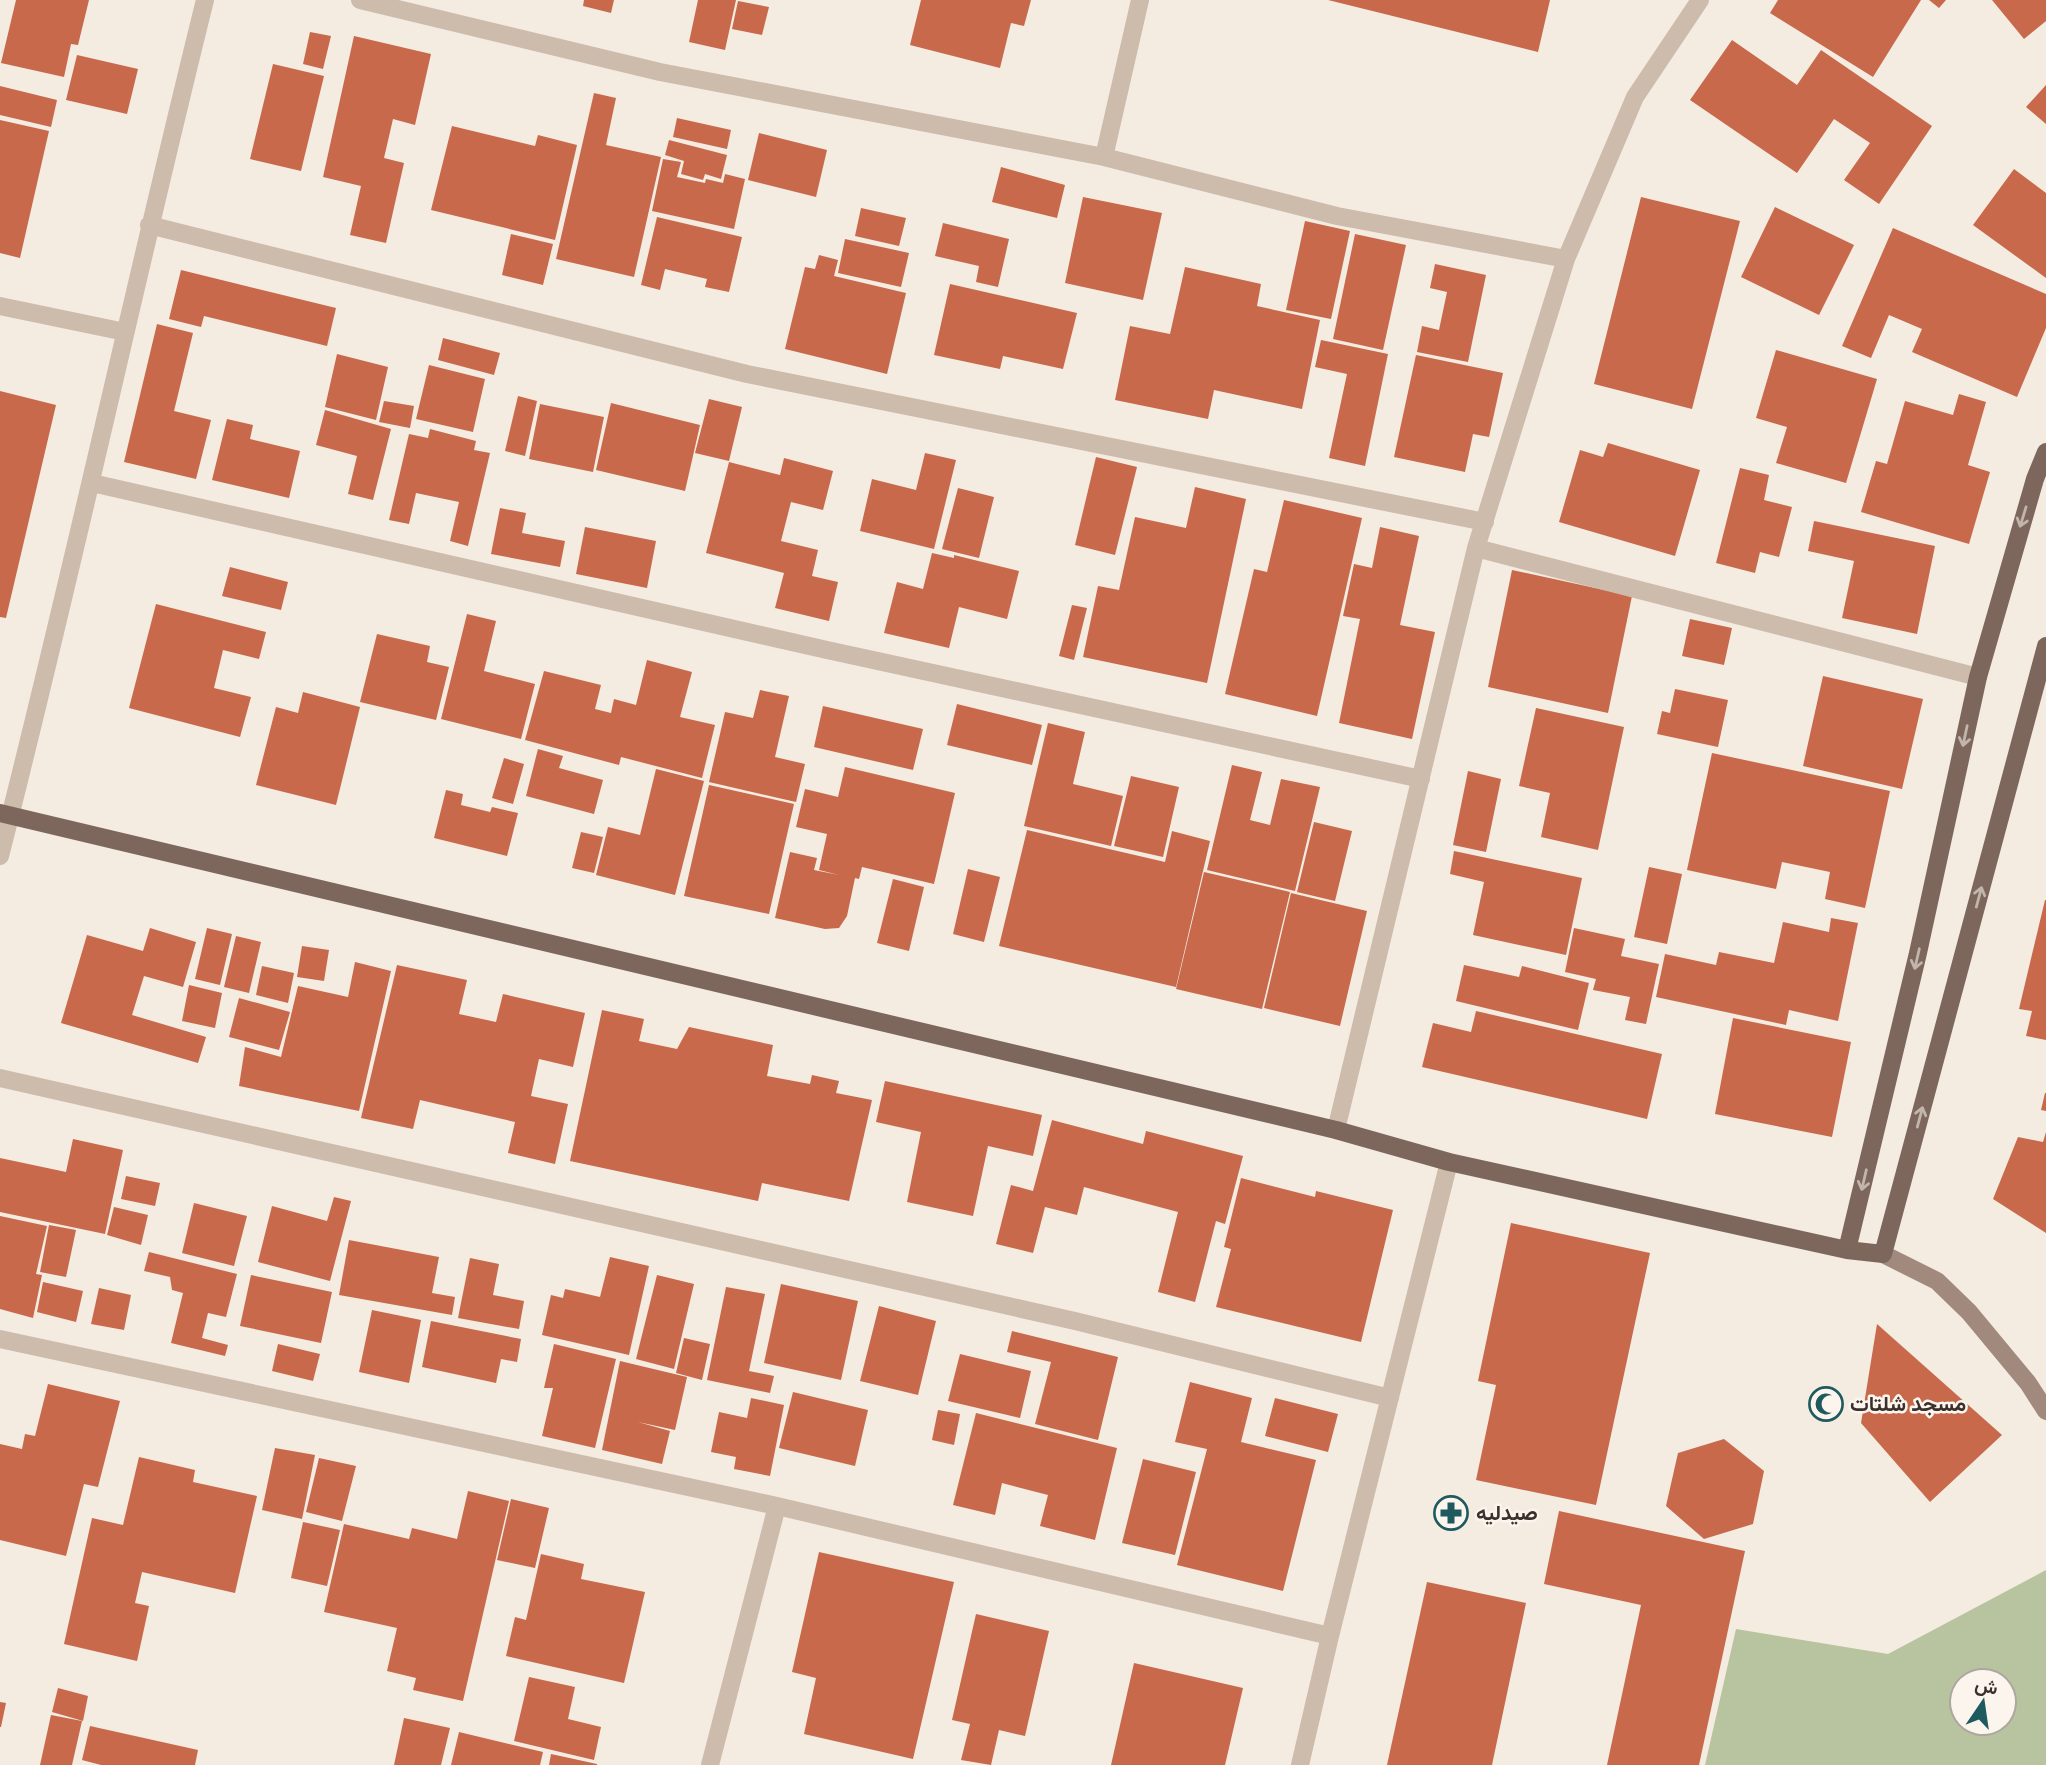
<svg xmlns="http://www.w3.org/2000/svg" width="2046" height="1765" font-family="Overpass,Vazirmatn,sans-serif">
  <style>
    .green { fill: #b8c4a0; fill-rule: evenodd }
    .building { fill: #c8694b }
    .lines { fill: none; stroke-linecap: round; stroke-linejoin: round }
    .lane { stroke: #cdbbac; stroke-width: 18 }
    .street { stroke: #cdbbac; stroke-width: 18 }
    .secondary { stroke: #a18a7d; stroke-width: 18 }
    .primary { stroke: #7d675c; stroke-width: 18 }
    .oneway { stroke: #c2b5ac }
    .labels { text-anchor: middle; stroke-width: 5; stroke-linejoin: round; paint-order: stroke }
    .poi-label { font-size: 21px; font-weight: bold; fill: #3b302b; stroke: #fbf5ee; text-anchor: start }
  </style>
  <rect width="100%" height="100%" fill="#f4ebe1"/>
  <path class="green" d="M2046,1570V1765H1705L1736,1629L1888,1654ZM1962,1681H2004V1723H1962Z"/>
  <path class="building" d="M16,0H89L78,45L71,44L64,77L1,63Z
    M584,0H614L611,13L583,6Z
    M698,0H736L725,50L689,42Z
    M921,0H1031L1024,26L1011,23L1000,68L910,45Z
    M1328,0H1550L1538,52Z
    M1778,0H1921L1873,77L1770,13Z
    M1929,0H1946L1939,8Z
    M1992,0H2046V21L2024,39Z
    M738,1L769,7L762,35L732,29Z
    M310,32L331,36L323,69L303,64Z
    M354,36L431,54L415,125L393,119L384,158L404,163L386,243L350,235L361,186L323,177Z
    M1732,40L1797,85L1821,50L1932,126L1879,204L1844,180L1870,143L1834,119L1797,173L1690,100Z
    M77,55L138,69L127,114L66,100Z
    M273,64L324,76L301,171L250,159Z
    M2046,85V124L2026,107Z
    M0,86L57,100L51,127L0,115Z
    M594,93L616,98L606,145L661,157L634,277L556,259Z
    M677,118L731,130L727,149L673,137Z
    M0,120L49,131L20,258L0,253Z
    M452,126L535,146L538,135L577,145L555,240L431,210Z
    M759,133L827,150L816,197L748,180Z
    M669,140L727,155L721,179L705,174L703,180L681,174L684,161L665,155Z
    M663,159L681,162L677,177L705,183L706,179L723,183L725,174L745,179L734,229L652,211Z
    M1001,167L1065,185L1057,218L992,202Z
    M2014,169L2046,193V278L1973,225Z
    M1083,197L1162,213L1143,300L1065,283Z
    M1641,197L1740,221L1692,409L1594,384Z
    M1775,207L1854,245L1819,315L1741,277Z
    M861,208L906,218L899,246L855,236Z
    M657,217L742,237L729,292L705,287L707,279L665,269L660,290L641,285Z
    M1305,221L1350,231L1331,319L1286,310Z
    M943,223L1009,239L998,287L976,282L979,266L935,256Z
    M1893,228L2046,294V328L2017,397L1912,352L1922,329L1889,315L1871,358L1842,346Z
    M511,234L553,244L543,285L502,275Z
    M1355,234L1406,245L1383,350L1333,339Z
    M845,239L909,253L901,287L838,273Z
    M819,255L838,260L834,276L906,293L887,374L785,349L805,267L815,269Z
    M1435,264L1486,275L1468,362L1417,352L1422,326L1439,330L1447,292L1430,288Z
    M1185,267L1261,284L1257,306L1320,320L1302,409L1214,390L1208,419L1115,400L1130,326L1170,334Z
    M181,270L336,308L327,346L204,316L201,327L169,319Z
    M950,284L1077,313L1063,369L1003,356L1000,369L934,355Z
    M157,324L193,333L174,411L211,420L196,479L124,462Z
    M443,338L500,353L494,375L438,360Z
    M1321,340L1388,354L1365,466L1329,458L1347,374L1315,367Z
    M1776,350L1877,379L1846,483L1776,463L1787,427L1756,418Z
    M337,354L388,367L376,420L325,407Z
    M1416,355L1503,373L1489,437L1473,434L1465,472L1394,457Z
    M429,365L485,379L473,432L416,419Z
    M0,391L56,405L6,618L0,617Z
    M1959,394L1986,402L1968,465L1990,472L1969,544L1861,512L1876,461L1887,464L1905,401L1953,415Z
    M518,396L537,401L525,456L505,451Z
    M709,399L742,407L729,461L695,453Z
    M384,401L414,406L410,428L379,422Z
    M611,403L700,425L685,491L596,470Z
    M540,404L604,417L593,472L529,459Z
    M325,410L391,429L373,500L348,494L357,456L316,445Z
    M227,419L253,425L250,439L300,451L289,498L212,480Z
    M430,429L476,441L474,450L490,453L468,546L450,541L459,502L416,493L409,524L389,520L409,434L428,438Z
    M1608,443L1700,470L1675,556L1559,522L1580,450L1603,457Z
    M925,453L956,460L934,549L860,531L872,479L916,490Z
    M1096,457L1137,467L1115,555L1075,545Z
    M784,458L833,471L823,510L791,502L781,541L818,550L812,576L838,582L829,621L775,608L784,573L706,553L729,462L780,475Z
    M1740,468L1769,475L1764,500L1792,507L1779,557L1760,552L1755,573L1716,563Z
    M1195,487L1246,499L1207,683L1083,657L1098,586L1119,590L1135,517L1186,528Z
    M958,488L994,497L979,558L942,549Z
    M1284,500L1362,518L1317,716L1225,694L1254,569L1267,572Z
    M500,508L526,513L522,533L565,541L560,567L491,554Z
    M1814,521L1935,546L1917,634L1842,618L1854,561L1808,551Z
    M585,527L656,541L647,588L576,574Z
    M1380,527L1419,536L1400,625L1435,632L1412,739L1339,723L1360,619L1343,616L1354,564L1372,568Z
    M932,553L954,558V555L1019,571L1007,619L959,607L949,648L884,633L897,582L923,589Z
    M230,567L288,582L281,610L222,596Z
    M1512,570L1632,596L1608,713L1488,687Z
    M156,604L266,632L259,659L223,650L214,688L251,697L240,737L129,708Z
    M1072,605L1087,608L1074,660L1059,656Z
    M467,614L496,621L484,671L535,684L521,739L441,719Z
    M1690,619L1732,628L1724,665L1682,656Z
    M377,634L430,646L427,662L449,667L436,720L360,702Z
    M647,660L692,672L680,717L715,725L702,778L621,757L619,765L525,740L544,671L601,685L595,709L611,713L614,699L636,705Z
    M1823,676L1923,699L1902,789L1803,766Z
    M1675,689L1728,700L1718,747L1657,734L1662,711L1670,713Z
    M760,690L789,696L775,757L805,764L796,802L709,782L725,712L753,718Z
    M303,692L360,707L336,805L256,785L276,707L298,713Z
    M957,704L1042,725L1032,765L947,745Z
    M823,706L923,729L913,770L814,747Z
    M1536,708L1624,727L1598,850L1541,837L1550,793L1519,786Z
    M1048,723L1085,732L1073,784L1123,796L1111,846L1024,826Z
    M538,749L563,756L559,768L603,780L594,814L526,796Z
    M1712,753L1890,791L1865,908L1825,899L1830,872L1782,862L1776,889L1687,870Z
    M504,758L524,764L513,804L492,798Z
    M1232,765L1262,772L1250,820L1270,825L1281,779L1320,787L1295,891L1207,870Z
    M845,767L955,793L934,884L862,867L859,879L855,878L847,916L839,928L825,929L775,918L790,852L817,858L814,870L839,875L819,870L827,834L796,827L805,789L838,797Z
    M656,769L704,781L675,895L596,875L608,827L640,835Z
    M1468,771L1501,779L1486,852L1453,845Z
    M1131,776L1179,787L1163,857L1114,846Z
    M709,785L794,804L769,914L684,896Z
    M446,790L463,794L461,805L490,812L492,807L518,813L507,856L434,838Z
    M1314,822L1352,831L1335,901L1297,892Z
    M1027,830L1165,862L1172,831L1210,841L1176,987L999,946Z
    M581,832L603,837L594,873L572,868Z
    M1454,851L1582,878L1566,955L1473,935L1484,882L1450,874Z
    M1649,867L1682,874L1667,944L1634,937Z
    M968,869L1000,877L984,942L953,934Z
    M1204,872L1290,892L1262,1009L1176,989Z
    M893,879L924,887L909,951L877,943Z
    M1291,893L1367,911L1340,1026L1264,1008Z
    M2045,900H2046V1040L2026,1036L2032,1011L2019,1009Z
    M1831,918L1858,923L1838,1021L1789,1010L1786,1025L1656,997L1665,954L1716,965L1719,952L1774,963L1783,922L1829,932Z
    M150,928L196,942L183,987L144,976L132,1015L206,1037L198,1063L61,1023L87,935L143,951Z
    M207,928L232,934L220,985L195,979Z
    M1574,928L1625,939L1621,956L1659,964L1646,1024L1625,1020L1630,997L1593,990L1596,979L1565,972Z
    M236,936L261,942L249,993L224,987Z
    M302,946L329,950L324,981L297,977Z
    M355,962L391,971L359,1111L239,1086L245,1047L281,1057L298,986L348,997Z
    M397,965L467,980L459,1014L496,1022L503,994L585,1013L573,1067L539,1059L531,1096L568,1104L555,1164L508,1153L515,1122L420,1100L413,1129L361,1118Z
    M1464,965L1519,977L1522,966L1589,983L1578,1030L1456,1001Z
    M262,966L294,973L288,1003L256,995Z
    M189,985L222,993L215,1028L182,1021Z
    M239,998L290,1012L279,1050L229,1037Z
    M602,1010L644,1019L639,1041L677,1049L689,1027L773,1045L767,1076L810,1084L812,1075L839,1081L836,1093L872,1100L849,1201L762,1183L758,1201L570,1161Z
    M1476,1011L1662,1054L1647,1119L1422,1067L1433,1023L1471,1032Z
    M1733,1018L1851,1042L1832,1137L1715,1114Z
    M885,1081L1042,1115L1033,1156L988,1146L973,1216L907,1202L921,1132L876,1122Z
    M2045,1093H2046V1111L2041,1110Z
    M1052,1120L1143,1144L1146,1131L1243,1156L1225,1224L1216,1221L1195,1302L1158,1292L1178,1212L1084,1187L1077,1215L1045,1207L1033,1253L996,1244L1011,1185L1033,1191Z
    M2046,1132V1233L1993,1199L2018,1137L2043,1142Z
    M73,1139L123,1150L105,1234L0,1212V1158L66,1172Z
    M126,1176L160,1183L155,1206L121,1199Z
    M1241,1178L1315,1197L1316,1191L1393,1210L1361,1342L1216,1307L1231,1249L1224,1247Z
    M334,1197L351,1201L330,1281L258,1262L272,1206L327,1221Z
    M194,1203L247,1216L234,1266L182,1253Z
    M114,1207L148,1215L141,1245L107,1235Z
    M0,1216L47,1226L36,1274L42,1275L33,1318L0,1309Z
    M1511,1223L1650,1253L1596,1505L1476,1480L1496,1385L1478,1381Z
    M49,1225L76,1230L66,1277L40,1272Z
    M349,1240L439,1257L432,1293L455,1297L452,1315L339,1295Z
    M149,1252L237,1274L226,1317L208,1313L202,1338L228,1345L225,1356L171,1343L183,1293L172,1290L170,1277L144,1271Z
    M610,1257L649,1266L629,1355L542,1335L551,1295L563,1298L565,1289L600,1297Z
    M470,1258L499,1264L493,1295L524,1301L519,1329L458,1318Z
    M251,1275L332,1292L321,1343L240,1326Z
    M657,1275L694,1284L674,1369L636,1359Z
    M43,1282L83,1291L76,1322L37,1312Z
    M781,1284L858,1301L841,1380L764,1363Z
    M726,1287L765,1294L749,1371L774,1376L770,1393L707,1380Z
    M99,1288L131,1295L124,1330L91,1324Z
    M879,1306L936,1321L918,1395L860,1381Z
    M372,1310L421,1320L409,1383L359,1372Z
    M431,1321L521,1339L517,1362L501,1359L496,1383L422,1367Z
    M1877,1324L2002,1435L1930,1502L1861,1423Z
    M1012,1331L1118,1357L1098,1440L1035,1424L1051,1362L1007,1352Z
    M684,1338L710,1344L702,1380L676,1373Z
    M278,1344L320,1354L313,1381L272,1371Z
    M554,1344L616,1359L595,1448L542,1436L553,1388H544Z
    M960,1354L1031,1371L1020,1418L948,1401Z
    M620,1361L687,1377L675,1430L638,1422L670,1431L662,1464L602,1450Z
    M1190,1382L1252,1398L1241,1442L1316,1460L1283,1591L1177,1565L1207,1449L1175,1442Z
    M48,1384L120,1401L98,1487L84,1484L66,1556L0,1540V1444L22,1449L25,1434L35,1436Z
    M793,1392L868,1410L855,1466L779,1448Z
    M751,1398L784,1405L770,1476L734,1469L736,1457L711,1452L719,1412L747,1418Z
    M1275,1398L1338,1414L1328,1452L1265,1436Z
    M938,1410L960,1414L954,1445L932,1440Z
    M976,1413L1117,1448L1095,1540L1040,1526L1048,1495L1002,1483L995,1515L953,1505Z
    M1724,1439L1764,1471L1753,1524L1704,1539L1666,1506L1678,1453Z
    M275,1448L315,1455L302,1519L262,1510Z
    M139,1457L195,1470L193,1482L257,1496L235,1593L142,1572L135,1603L149,1606L137,1661L64,1644L92,1518L123,1525Z
    M319,1458L356,1466L342,1521L306,1512Z
    M1143,1459L1196,1472L1175,1555L1122,1543Z
    M468,1491L509,1501L463,1701L413,1690L416,1678L387,1671L397,1628L324,1612L344,1524L409,1539L412,1528L457,1539Z
    M511,1499L549,1508L535,1568L497,1560Z
    M1559,1511L1745,1551L1699,1765H1607L1641,1605L1544,1584Z
    M303,1522L340,1530L327,1586L291,1578Z
    M819,1552L954,1582L913,1759L804,1734L816,1678L792,1672Z
    M541,1554L584,1564L581,1579L645,1592L624,1683L506,1656L515,1617L526,1620Z
    M1427,1582L1526,1603L1492,1765H1387Z
    M976,1614L1049,1631L1025,1736L999,1730L991,1765L961,1760L970,1724L952,1720Z
    M1134,1663L1243,1688L1225,1765H1111Z
    M529,1677L575,1687L568,1719L601,1727L594,1760L514,1741Z
    M58,1688L88,1696L83,1721L52,1712Z
    M0,1702L6,1703L1,1727H0Z
    M51,1715L82,1721L72,1765H40Z
    M404,1718L450,1728L441,1765H394Z
    M90,1726L198,1750L195,1765H101L82,1760Z
    M459,1732L543,1752L540,1765H451Z
    M551,1754L597,1764V1765H549Z"/>
  <g class="lines">
    <path class="lane" d="M0,306L125,332"/>
    <path class="street" d="M360,0L660,72L1104,157L1337,216L1566,259
      M1104,157L1140,0
      M149,225L747,374L1485,522
      M92,483L827,650L1421,779
      M1476,548L1978,677
      M0,856C73,571 134,285 205,0
      M0,1078L1075,1321L1390,1398
      M1336,1130L1476,548L1566,259L1635,97L1700,0
      M0,1339L777,1506L1330,1636L1300,1765
      M1330,1636L1449,1162
      M710,1765L777,1506"/>
    <path class="secondary" d="M1883,1254L1937,1281L1969,1312L2028,1383L2046,1411"/>
    <path class="primary" d="M0,813L1336,1130L1449,1162L1847,1250L1883,1254L2046,646
      M1847,1250L1918,953L1978,677L2035,479L2046,452"/>
  </g>
  <defs><path id="oneway-shaft" d="M-6 0H5M1.5-3L5.5 0L1.5 3" fill="none" stroke-width="1.6" stroke-linecap="round" stroke-linejoin="round" transform="scale(1.75)"/></defs>
  <g class="oneway">
    <use href="#oneway-shaft" transform="translate(2023 517) rotate(107)"/>
    <use href="#oneway-shaft" transform="translate(1965 736) rotate(102)"/>
    <use href="#oneway-shaft" transform="translate(1979 897) rotate(-75)"/>
    <use href="#oneway-shaft" transform="translate(1917 959) rotate(103)"/>
    <use href="#oneway-shaft" transform="translate(1920 1117) rotate(-75)"/>
    <use href="#oneway-shaft" transform="translate(1864 1180) rotate(103)"/>
  </g>
  <defs>
    <g id="mosque-ring" transform="scale(1.75)"><circle r="9.5" fill="#fbf5ee" stroke="#1f5a5e" stroke-width="1.5"/><path d="M3.5-4.9A6 6 0 1 0 3.5 4.9A5 5 0 1 1 3.5-4.9Z" fill="#1f5a5e"/></g>
    <g id="pharmacy-ring" transform="scale(1.75)"><circle r="9.5" fill="#fbf5ee" stroke="#1f5a5e" stroke-width="1.5"/><path d="M-2-6h4v4h4v4h-4v4h-4v-4h-4v-4h4Z" fill="#1f5a5e"/></g>
  </defs>
  <g fill-rule="evenodd">
    <use href="#mosque-ring" x="1826" y="1404"/>
    <use href="#pharmacy-ring" x="1451" y="1513"/>
  </g>
  <g class="labels">
    <g class="poi-label">
      <text x="1850" y="1411">مسجد شلتات</text>
      <text x="1476" y="1520">صيدليه</text>
    </g>
  </g>
  <g transform="translate(1983 1702) rotate(13)"><circle r="33" fill="#fbf5ee" stroke="#aea6a0" stroke-width="2"/>
  <path d="M0-5L12 26L0 18L-12 26Z" fill="#1f5a5e"/>
  <text y="-10" font-size="19" font-weight="bold" text-anchor="middle" fill="#3b302b">ش</text>
  </g>
</svg>
